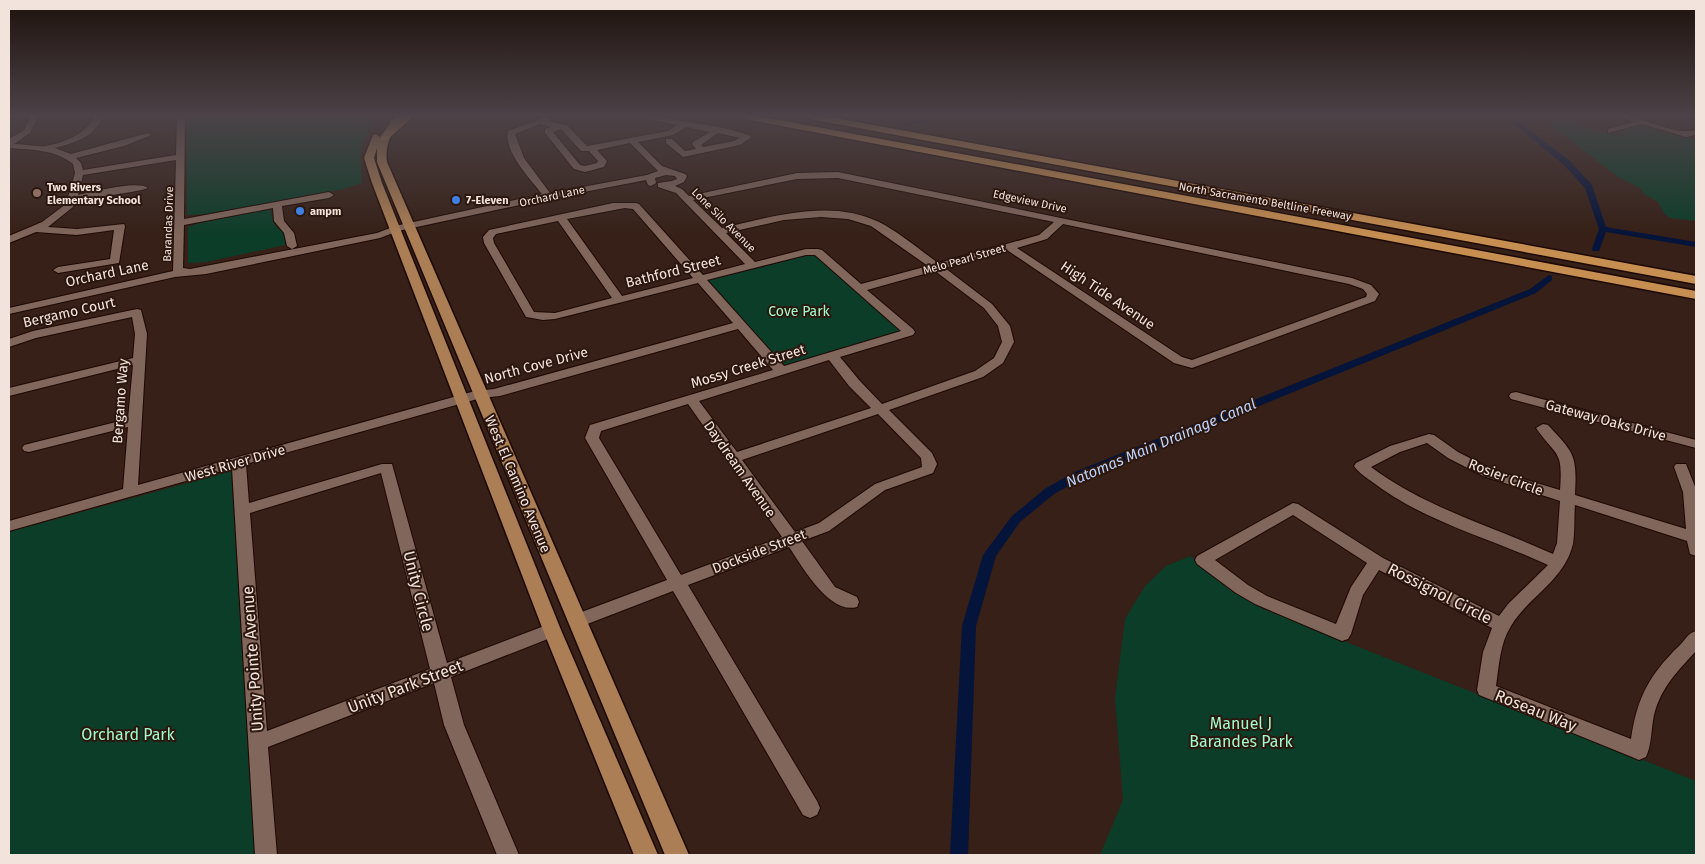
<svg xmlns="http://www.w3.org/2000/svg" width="1705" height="864" font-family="'Fira Sans',sans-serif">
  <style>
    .green { fill: #0c3d29 }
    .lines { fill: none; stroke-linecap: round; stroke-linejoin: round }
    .canal { fill: #05143a; fill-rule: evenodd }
    .minor-casing { stroke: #1d0903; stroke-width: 2 }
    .major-casing { stroke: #1d0903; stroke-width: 3 }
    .highway-casing { stroke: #1d0903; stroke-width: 3 }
    .minor { fill: #80665b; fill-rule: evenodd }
    .major { fill: #ab7e55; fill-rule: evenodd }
    .highway { fill: #c78e51; fill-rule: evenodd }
    .education-dot { fill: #8d6e63; stroke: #2c170e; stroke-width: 2 }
    .shop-dot { fill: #3f7fe0; stroke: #2c170e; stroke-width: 2 }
    .labels { text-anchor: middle; stroke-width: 4; stroke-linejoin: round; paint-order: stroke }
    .far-poi-label { font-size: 11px; font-weight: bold; fill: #f3e3dd; stroke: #2c170e; text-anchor: start }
    .far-street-label { font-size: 11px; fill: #f3e3dd; stroke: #2c170e }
    .street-label { font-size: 14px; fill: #f3e3dd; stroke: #2c170e }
    .park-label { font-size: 14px; fill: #a0facc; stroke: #2c170e }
    .water-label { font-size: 15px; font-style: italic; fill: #bbd2fc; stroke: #2c170e }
    .near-street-label { font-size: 16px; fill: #f3e3dd; stroke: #2c170e }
    .near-park-label { font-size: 16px; fill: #a0facc; stroke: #2c170e }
  </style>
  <rect width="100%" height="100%" fill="#362017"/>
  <path class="green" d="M187,115H366L367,121L373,125L360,149L362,183L344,189L205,214L187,215Z
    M1539,116C1569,115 1593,135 1623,135L1622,130C1648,122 1651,128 1676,135C1683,137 1690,137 1696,139V221L1670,218L1664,213L1658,202L1644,194L1640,188L1618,177Z
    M266,209L271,210C272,223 274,226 285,233V245L206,262L188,263V227L208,220Z
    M818,252L909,332L781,371L701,279Z
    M231,471L254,855H9V532Z
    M1190,556L1222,582L1263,609L1696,781V855H1100L1123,800L1115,698L1125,619L1145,586L1166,566Z"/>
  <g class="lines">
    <path class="canal" d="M942,115H954L906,126L903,124Z
      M1503,115H1510L1570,161L1592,185L1606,227L1696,242V247L1606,232L1599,251H1593L1592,249L1599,229L1585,188L1564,165Z
      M1549,275L1552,276V280L1536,293L1085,477L1054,494L1020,522L996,556L976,626L968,855H950L962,626L983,555L1012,516L1046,488L1077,471L1530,289Z"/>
    <g class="minor-casing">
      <path id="minor" d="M31,115H39L30,133L14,144C24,144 36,147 46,146C64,143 88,133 95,115H126L122,117L101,120C93,138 73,143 55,148L71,154L148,133L152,135L124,146L76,158L81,163L83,170L176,155L177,115H185L184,219L329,192L334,195L329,198L282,206L284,221L294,233L297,246L292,249L287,246L284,233L274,221L273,208L184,225L183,268L190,269L377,233L395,226L542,194C531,180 503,151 508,131L546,117L550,119L548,121L567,125L587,146L668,131L677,125L630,115C648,115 741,128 752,137L740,145L683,157L666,143V139H672L685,151L696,149L692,144L693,142L710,132L686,127L673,135L638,142L662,166L685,174L687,176L684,182L675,186L682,189L689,196L797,173L838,172L1352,278L1371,285L1379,294L1375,301L1192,368L1174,363L1007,250L945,268L992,304L1010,326L1014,342L1003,363L983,377L889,410L932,453L937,464L933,473L885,490L829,531L802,541L835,587L857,597L859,602L857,607C829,615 802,566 789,547L688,585L817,801L820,808L817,815L810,818L803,815L673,591L577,628L571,626L568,621L571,616L667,580L585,438L590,425L773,370L738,329L500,396L481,398L246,464L249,503L382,464H392L447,663L552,623L558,625L561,630L558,635L451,677L464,725L519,855H497L444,725L434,683L268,747L277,855H255L232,468L9,531V521L123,489L128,427L29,452L24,451L22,448L24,445L128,419L133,365L9,396V388L133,358L135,334L132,317L36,338L9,347V339L33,331L137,309L141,310L147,334L138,485L475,391L494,389L733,323L698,283L555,319L543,320L526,317L484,243L483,237L489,230L613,203H636L639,204L703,275L745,264L676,193L658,187V183L672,181L677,179L675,176L666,175L655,178L656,183L651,186L648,185L646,180L548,199L398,231L380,238L206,274L175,277L9,314V308L173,271L176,160L83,175L78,195C92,192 138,180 148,188C144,191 86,199 76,200L73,207L48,227L77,229L124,224L125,226L119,263L58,273L53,270L58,267L110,259L114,230L77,235L36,232L9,243V236L42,222L66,204L75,173L73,164C54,149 32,150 9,148V139L24,130ZM540,124L551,127L545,129V133L574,169L585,172L604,167L607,161L597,150L630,143L658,171L647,175L550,193L524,158L515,134ZM561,129L581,151H589L598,161L597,163L585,166L580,165L553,132ZM718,133L740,138L734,141L703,147L701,145ZM838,178L1054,222L1039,235L938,263C920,250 899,232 879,222C830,198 771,217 722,228L693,200L797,179ZM625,208L633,209L693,278L622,296L567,219ZM821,217L848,219L871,226L928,266L861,284L822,250L818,249H806L755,262L726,233L784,220ZM558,221L612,298L555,313L534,312L494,243L493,238L496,234ZM1063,224L1349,284L1363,289L1367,294L1366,297L1192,360L1182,357L1017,248L1047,239ZM806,255H815L901,331L784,366L707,280ZM935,271L984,308L998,326L1002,342L994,358L975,371L882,404L859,380L840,357L913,335L915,332L913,329L867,290ZM829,360L849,386L871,408L737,452L699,401ZM688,404L782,537L681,575L599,438L601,431ZM878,414L921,458L922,467L875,484L819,523L795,532L742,460ZM381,473L430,669L267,731L250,513Z
        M1615,115C1642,114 1670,136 1696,130V135L1686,137L1642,124L1608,133V129L1634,122Z
        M1516,392L1696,440V448L1511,399L1509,396L1511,393Z
        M1543,424L1548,425C1575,454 1577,455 1575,495L1686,529L1683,492L1674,467L1676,464H1686L1696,489V556L1690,554L1687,541L1575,505C1574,518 1575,532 1573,544C1564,581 1529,596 1511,626C1500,643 1499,666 1496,686L1631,739C1637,698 1649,675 1679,646C1685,640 1688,633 1696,631V651C1678,671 1661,687 1654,715C1651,729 1652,744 1646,757L1639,760L1632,757L1479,695L1477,690L1483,652L1492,628L1379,570L1363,595L1351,634L1348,639L1342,641L1255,604L1236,593L1197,564L1195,560L1197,556L1293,503L1298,504L1383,558L1499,616L1508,604L1548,565C1490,538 1422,521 1371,481C1365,477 1358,472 1354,466L1356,463L1390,446L1429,434L1434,435L1458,452L1493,470L1560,490C1563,449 1557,458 1536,428ZM1427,443L1448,458L1483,476L1560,501L1557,543L1553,554C1492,526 1426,508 1371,467L1400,452ZM1293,515L1367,563L1351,587L1336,624L1267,596L1248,585L1215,560Z"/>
    </g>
    <g class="major-casing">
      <path id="major" d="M396,115H405C394,130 384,142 387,162L689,855H665L377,162V148L374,158L382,183L561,630L658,855H634L543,630L372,183L364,158L373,135L376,134L380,137Z"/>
    </g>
    <g class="highway-casing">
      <path id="highway" d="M405,115H415L387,140H381V136Z
        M736,115H753L1696,291V299L740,118Z
        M801,115H819L1696,276V284L805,118Z"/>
    </g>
    <use href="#minor" class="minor"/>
    <use href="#major" class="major"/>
    <use href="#highway" class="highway"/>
  </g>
  <linearGradient id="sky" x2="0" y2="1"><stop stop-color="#1e120d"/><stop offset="0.49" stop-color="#4c4247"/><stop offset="1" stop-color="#4c4247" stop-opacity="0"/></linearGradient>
  <rect width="1705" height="236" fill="url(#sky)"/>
  <circle class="education-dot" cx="37" cy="193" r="5"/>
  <g class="shop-dot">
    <circle cx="456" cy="200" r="5"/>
    <circle cx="300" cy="211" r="5"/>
  </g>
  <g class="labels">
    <g class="far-poi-label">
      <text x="47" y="191">Two Rivers<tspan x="47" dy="13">Elementary School</tspan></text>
      <text x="466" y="204">7-Eleven</text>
      <text x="310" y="215">ampm</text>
    </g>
    <g class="far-street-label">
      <text transform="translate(552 196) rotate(-12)" y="4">Orchard Lane</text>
      <text transform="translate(1030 201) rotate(12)" y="4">Edgeview Drive</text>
      <text transform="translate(1265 201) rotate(10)" y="4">North Sacramento Beltline Freeway</text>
      <text transform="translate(724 220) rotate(45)" y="4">Lone Silo Avenue</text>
      <text transform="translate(168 224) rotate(-88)" y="4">Barandas Drive</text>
      <text transform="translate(964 259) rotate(-16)" y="4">Melo Pearl Street</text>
    </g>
    <g class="street-label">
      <text transform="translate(673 271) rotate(-14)" y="5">Bathford Street</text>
      <text transform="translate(107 273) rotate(-12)" y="5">Orchard Lane</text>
      <text transform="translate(1108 295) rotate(34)" y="5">High Tide Avenue</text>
      <text transform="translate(69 312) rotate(-13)" y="5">Bergamo Court</text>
      <text transform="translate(536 365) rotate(-15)" y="5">North Cove Drive</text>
      <text transform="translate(748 366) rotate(-17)" y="5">Mossy Creek Street</text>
      <text transform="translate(120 401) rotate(-86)" y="5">Bergamo Way</text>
      <text transform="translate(1606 420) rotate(15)" y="5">Gateway Oaks Drive</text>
      <text transform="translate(235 463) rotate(-16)" y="5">West River Drive</text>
      <text transform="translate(740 469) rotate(55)" y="5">Daydream Avenue</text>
      <text transform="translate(1506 477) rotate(21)" y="5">Rosier Circle</text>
      <text transform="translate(518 484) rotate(67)" y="5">West El Camino Avenue</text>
      <text transform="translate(759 551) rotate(-21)" y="5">Dockside Street</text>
    </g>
    <g class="park-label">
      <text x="799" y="316">Cove Park</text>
    </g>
    <g class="water-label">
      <text transform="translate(1161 443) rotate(-23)" y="5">Natomas Main Drainage Canal</text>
    </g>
    <g class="near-street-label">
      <text transform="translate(419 591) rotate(76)" y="6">Unity Circle</text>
      <text transform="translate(1440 593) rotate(27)" y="6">Rossignol Circle</text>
      <text transform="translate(252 659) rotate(-94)" y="6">Unity Pointe Avenue</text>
      <text transform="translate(405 686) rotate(-21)" y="6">Unity Park Street</text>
      <text transform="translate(1536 710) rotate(22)" y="6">Roseau Way</text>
    </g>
    <g class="near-park-label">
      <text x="1241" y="729">Manuel J<tspan x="1241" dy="18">Barandes Park</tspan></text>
      <text x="128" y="740">Orchard Park</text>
    </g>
  </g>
  <rect width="1705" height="864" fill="none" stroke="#f3e3dd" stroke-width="20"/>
</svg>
